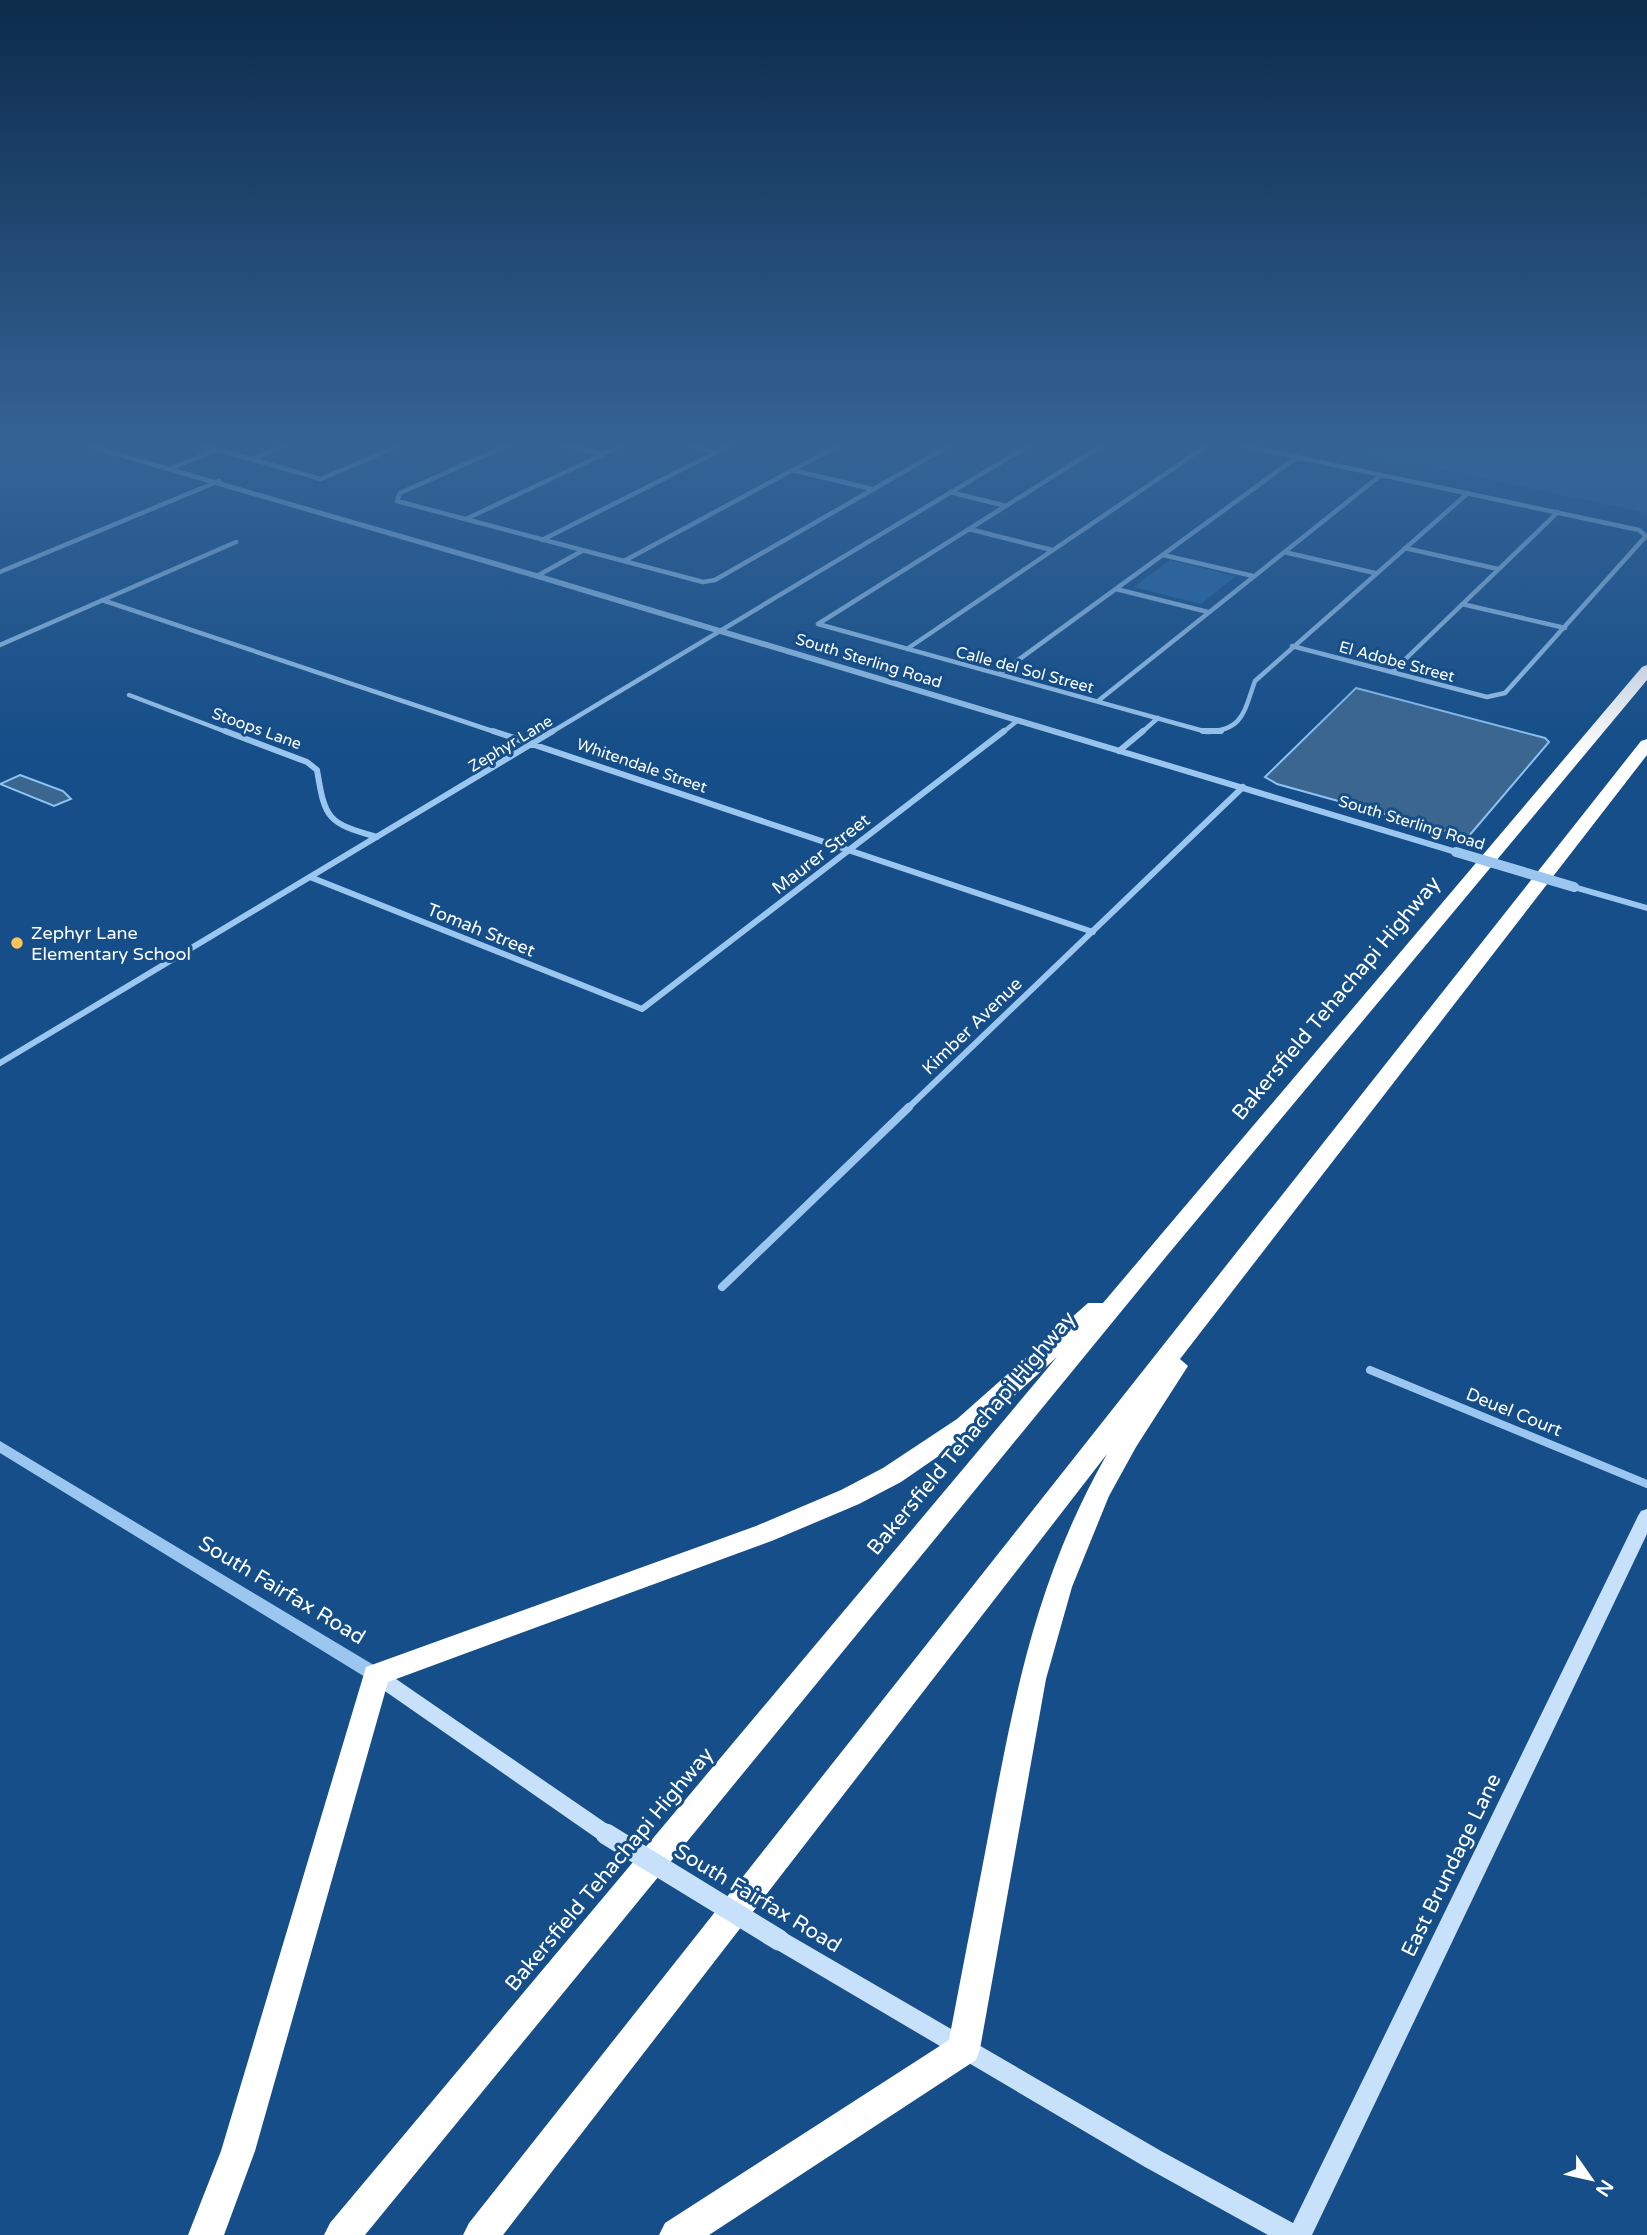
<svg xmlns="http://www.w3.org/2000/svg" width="1647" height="2235" font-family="'Varela Round',sans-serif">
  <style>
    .green { fill: #2466a6 }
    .water { fill: #3b6690; stroke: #8dc2f2; stroke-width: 2 }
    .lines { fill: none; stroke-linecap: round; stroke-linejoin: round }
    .minor-far2 { stroke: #9bc6ef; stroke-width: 4.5 }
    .minor-far1 { stroke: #9bc6ef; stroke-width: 6 }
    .minor { stroke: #9bc6ef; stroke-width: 8 }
    .tertiary { fill: #9bc6ef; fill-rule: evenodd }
    .secondary { fill: #c8e1fa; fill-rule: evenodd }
    .motorway { fill: #fff; fill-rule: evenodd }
    .tertiary-bridge { stroke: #9bc6ef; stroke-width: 10 }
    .secondary-bridge { stroke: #c8e1fa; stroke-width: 21 }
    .poi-dot { fill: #ffc459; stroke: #154e88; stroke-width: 2.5 }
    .labels { text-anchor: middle; stroke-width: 6; stroke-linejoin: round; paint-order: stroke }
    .far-street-label { font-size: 16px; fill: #fff; stroke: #154e88 }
    .street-label { font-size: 18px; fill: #fff; stroke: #154e88 }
    .poi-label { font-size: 18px; fill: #fff; stroke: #154e88; text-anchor: start }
    .near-street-label { font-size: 21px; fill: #fff; stroke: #154e88 }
  </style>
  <rect width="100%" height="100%" fill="#154e88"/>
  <path class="green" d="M1319,443H1647V513Z
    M1170,560L1236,576L1201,604L1134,587Z"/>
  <path class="water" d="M1356,688L1545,738L1549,742L1468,837L1277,784L1265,777Z
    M20,775L63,791L71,799L54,806L0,784Z"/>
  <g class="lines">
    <path class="minor-far2" d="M195,443L321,479L405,443
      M513,443L400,493L397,501L703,582L715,580L954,443
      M556,443L602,454
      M679,443L716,452
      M1231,443L1639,530L1646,536L1505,693L1487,697L1292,646
      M254,458L292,443
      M172,468L218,449
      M792,470L872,489
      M950,492L1006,506
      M468,518L627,443
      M969,529L1052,550
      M542,540L735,443
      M1405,548L1498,569
      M1284,552L1375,573
      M1163,555L1253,576
      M624,561L843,443
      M0,572L219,481
      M537,576L582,551
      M1116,589L1208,612
      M102,600L498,733
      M1462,604L1565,628
      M818,624L1207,732C1244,730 1244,711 1255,681L1468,493
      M818,624L1106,443
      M0,645L236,542
      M907,649L1211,443
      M1392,672L1558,512
      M999,674L1297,457
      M129,695L229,733
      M1098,701L1381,475
      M550,733L1033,443
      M1002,733L1017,721
      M1141,733L1158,718"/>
    <path class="minor-far1" d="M225,731L307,762L317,770C325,819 327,823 377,837
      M493,731L1093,932
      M1203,731H1221
      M1119,751L1143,731
      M310,877L642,1009L1004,731
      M0,1063L553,731
      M907,1109L1243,787"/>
    <path class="minor" d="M722,1287L909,1107
      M1370,1370L1647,1484"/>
    <path class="tertiary" d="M78,443H87L540,574L1460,850L1461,852L1460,854H1452L534,578L78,445Z
      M1574,884L1647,905V911L1570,889L1569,887L1570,885Z
      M0,1441L382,1670L384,1675L382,1680L376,1682L370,1680L0,1453Z"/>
    <path class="secondary" d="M1647,1509V1534L1312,2235H1268L1145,2167L772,1947L768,1940L772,1933L779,1930L786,1933L1161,2151L1293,2223L1638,1516L1641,1511Z
      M376,1667L383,1670L613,1828L616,1834L613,1840L606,1843L599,1840L369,1680L367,1675L369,1670Z"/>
    <path class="motorway" d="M1647,665V680L1165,1258L365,2235H324L330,2223L1057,1357L975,1431L901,1482L859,1504L774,1540L388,1682L255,2151L224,2235H188L221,2151L366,1667L756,1526L841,1490L883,1468L957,1419L1088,1303H1103L1642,667Z
      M1647,739V755L1180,1359L1188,1366L1136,1447L1109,1496L1072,1587L1046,1679L980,2049L976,2060L709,2235H659L665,2223L949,2040C963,1965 978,1891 992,1816C1017,1683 1039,1574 1107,1454L503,2235H463L469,2223L1641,741Z"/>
    <path class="tertiary-bridge" d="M1456,852L1574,887"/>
    <path class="secondary-bridge" d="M606,1834L779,1940"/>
  </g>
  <linearGradient id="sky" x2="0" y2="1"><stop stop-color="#0c2b4b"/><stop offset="0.59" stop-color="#356396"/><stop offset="1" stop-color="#356396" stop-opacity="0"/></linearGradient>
  <rect width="1647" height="755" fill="url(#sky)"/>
  <circle class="poi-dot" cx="17" cy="943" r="7"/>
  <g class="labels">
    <g class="far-street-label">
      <text transform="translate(869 660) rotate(17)" y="6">South Sterling Road</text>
      <text transform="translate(1397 661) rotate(15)" y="6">El Adobe Street</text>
      <text transform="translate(1025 669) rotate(15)" y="6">Calle del Sol Street</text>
      <text transform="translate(257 728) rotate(20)" y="6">Stoops Lane</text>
      <text transform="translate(510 743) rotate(-31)" y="6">Zephyr Lane</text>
      <text transform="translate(642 765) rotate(19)" y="6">Whitendale Street</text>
      <text transform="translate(1412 822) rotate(17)" y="6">South Sterling Road</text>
    </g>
    <g class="street-label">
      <text transform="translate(821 854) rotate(-38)" y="6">Maurer Street</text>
      <text transform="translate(481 930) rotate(22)" y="6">Tomah Street</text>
      <text transform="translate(972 1026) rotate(-44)" y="6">Kimber Avenue</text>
      <text transform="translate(1514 1412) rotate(22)" y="6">Deuel Court</text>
    </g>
    <g class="poi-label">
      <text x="31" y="939">Zephyr Lane<tspan x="31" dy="21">Elementary School</tspan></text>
    </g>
    <g class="near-street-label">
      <text transform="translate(1336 998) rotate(-50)" y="7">Bakersfield Tehachapi Highway</text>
      <text transform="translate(971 1433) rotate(-50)" y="7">Bakersfield Tehachapi Highway</text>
      <text transform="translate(282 1590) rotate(31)" y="7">South Fairfax Road</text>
      <text transform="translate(1451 1865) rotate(-64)" y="7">East Brundage Lane</text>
      <text transform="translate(609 1869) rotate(-50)" y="7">Bakersfield Tehachapi Highway</text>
      <text transform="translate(758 1898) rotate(31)" y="7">South Fairfax Road</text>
    </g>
  </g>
  <g transform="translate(1591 2179) rotate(124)" stroke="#154e88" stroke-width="5" paint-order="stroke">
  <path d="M0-5L12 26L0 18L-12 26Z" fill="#ffffff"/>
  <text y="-10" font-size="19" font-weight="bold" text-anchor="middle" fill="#ffffff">N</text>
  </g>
</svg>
